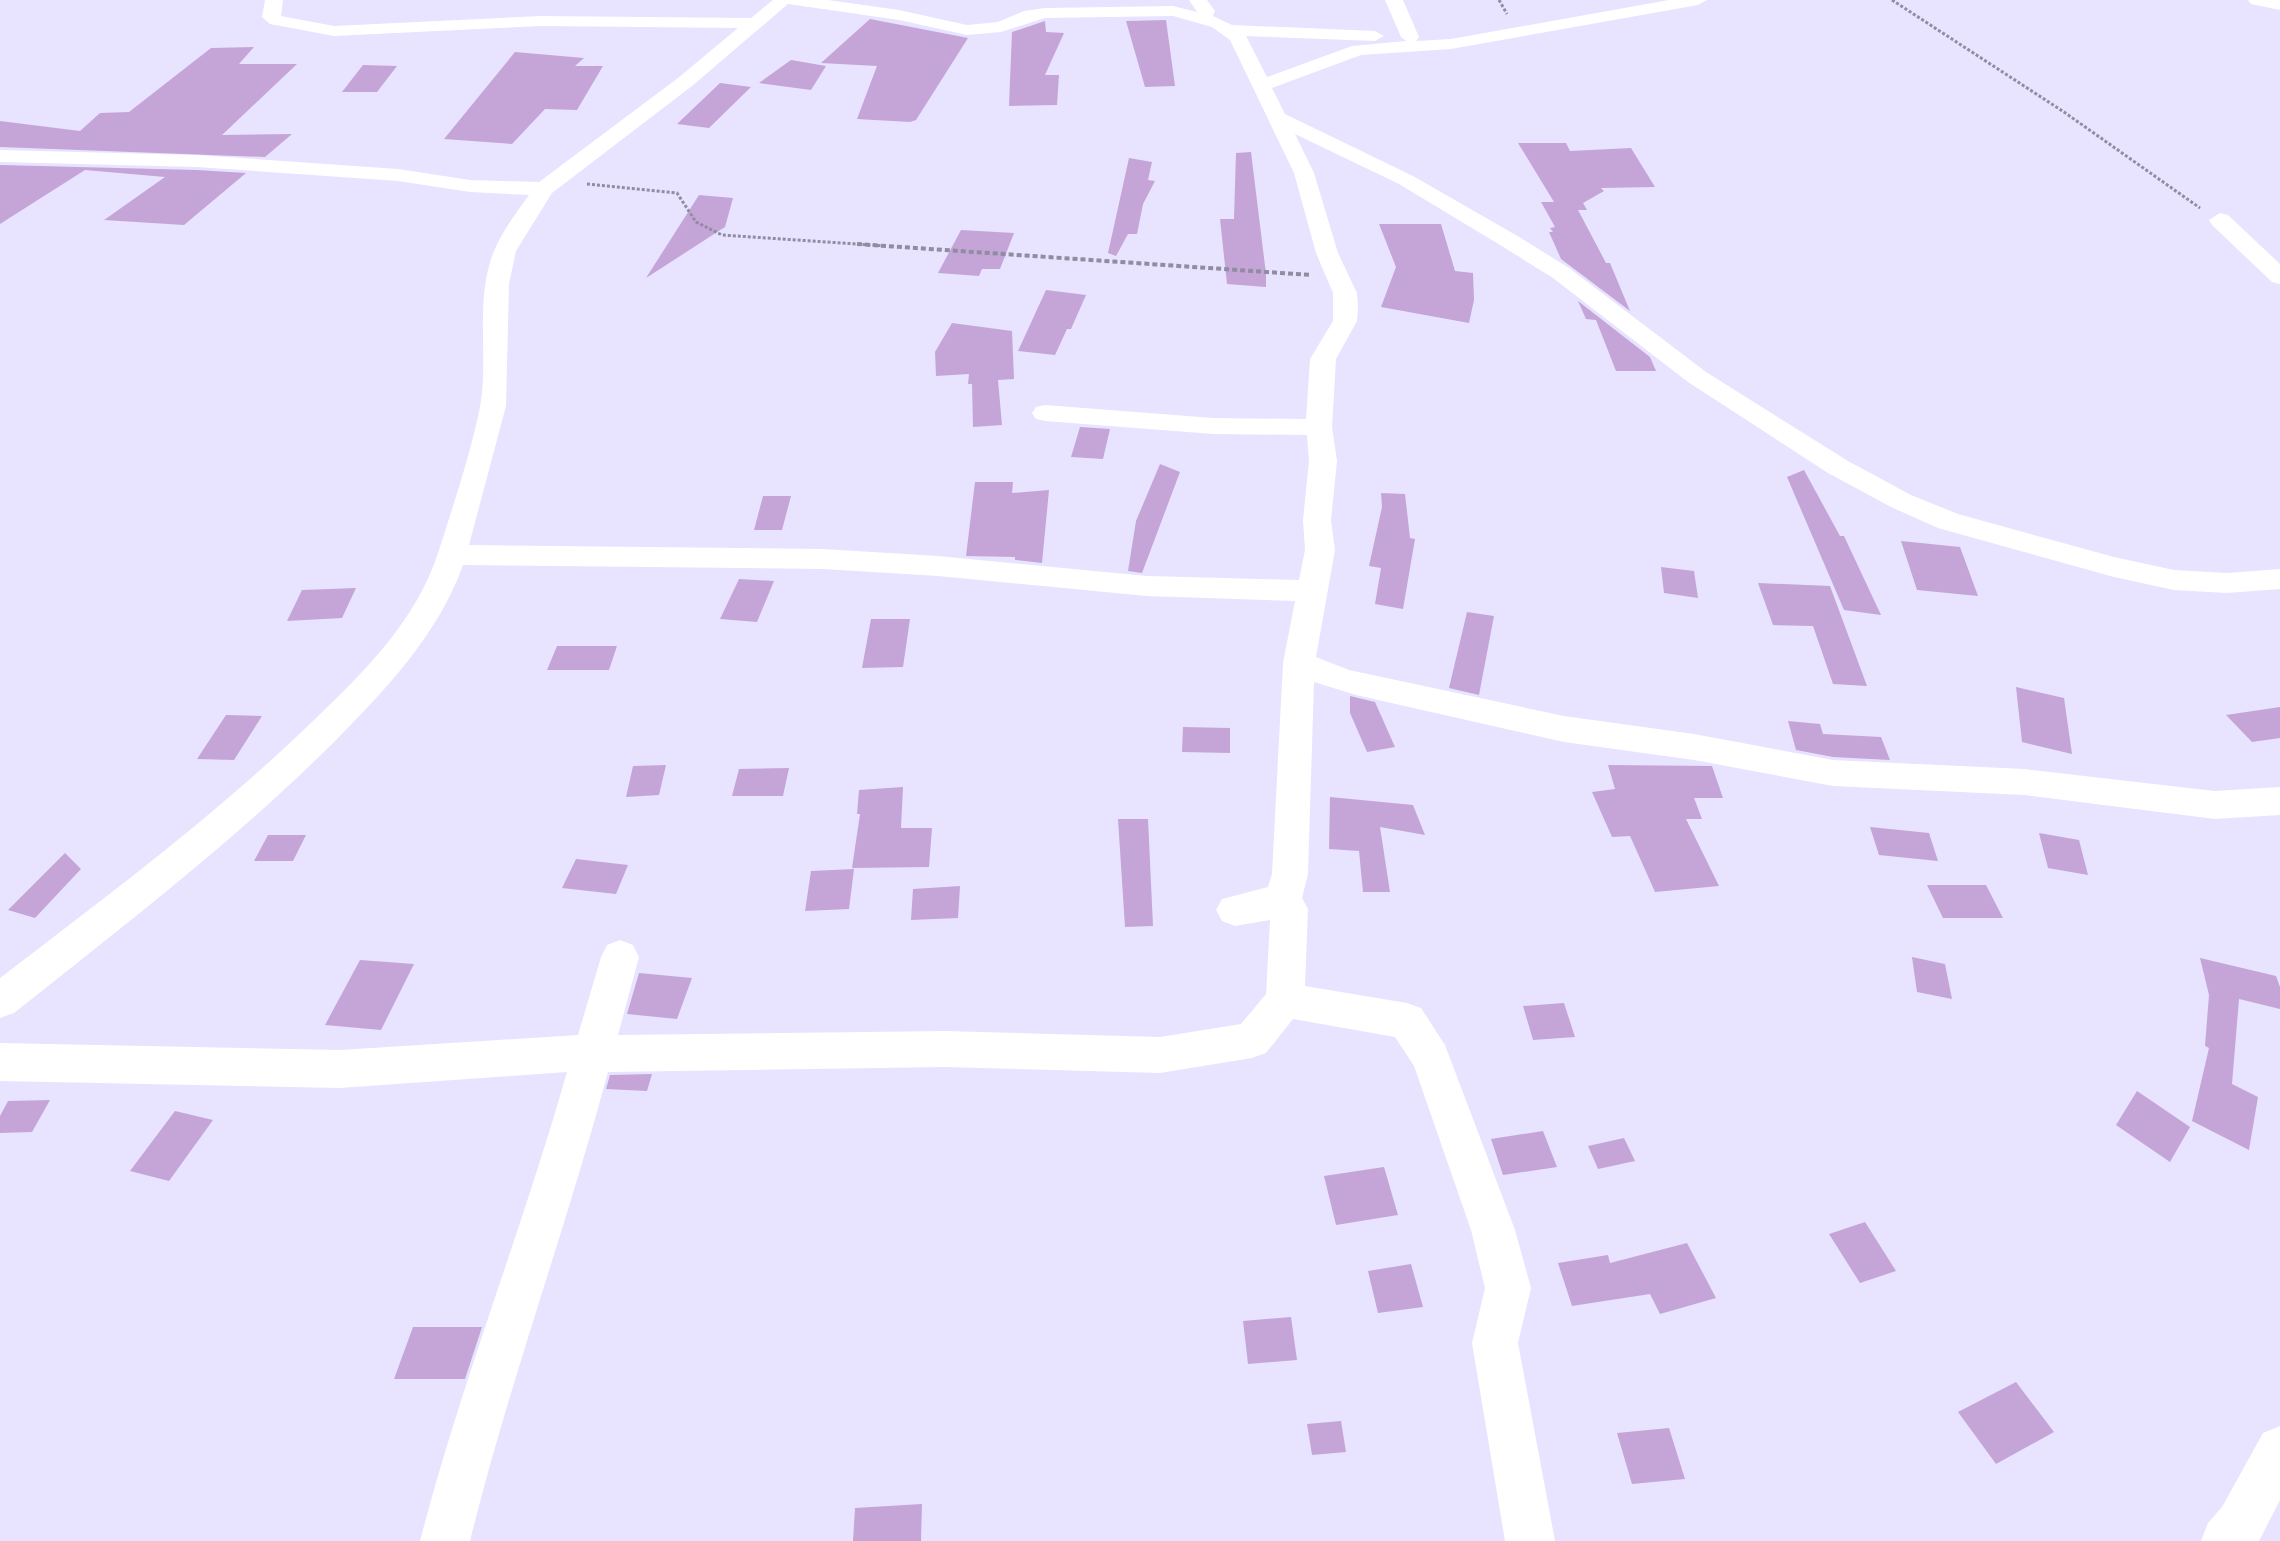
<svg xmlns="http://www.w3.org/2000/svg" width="2280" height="1541" font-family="Arial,sans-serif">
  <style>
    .building { fill: #c5a5d7 }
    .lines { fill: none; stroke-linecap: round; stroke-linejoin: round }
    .path-far1 { stroke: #908ca1; stroke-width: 3; stroke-dasharray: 3 2; stroke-linecap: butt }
    .path { stroke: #908ca1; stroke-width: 4; stroke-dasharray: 5 3; stroke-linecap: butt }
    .minor { fill: #fff; fill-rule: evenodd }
  </style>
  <rect width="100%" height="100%" fill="#e8e3ff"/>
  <path class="building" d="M870,19L968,38L916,120L910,122L857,119L877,66L821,63Z
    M1166,20L1175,86L1145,87L1126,21Z
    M1045,21L1046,32L1064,33L1045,75H1059L1057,105L1009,106L1012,32Z
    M254,47L239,64H297L222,135L292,134L265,157L0,147V121L80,131L100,113L129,112L211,48Z
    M515,52L584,58L575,66H603L577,110L545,109L512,144L444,139Z
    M791,60L826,66L811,90L759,83Z
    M363,65L397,66L377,92H342Z
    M720,83L751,87L709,128L677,124Z
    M1518,143H1566L1570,151L1631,148L1655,187L1601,188L1604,191L1583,203L1587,210H1578L1606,263H1610L1630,311L1561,259L1549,232H1553L1550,228L1555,227L1541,202H1554Z
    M1251,152L1266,274V287L1227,284L1220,219H1234L1236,153Z
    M1129,158L1152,162L1148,180L1155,181L1143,204L1137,234H1128L1116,256L1108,253Z
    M0,165L197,170L246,173L184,225L104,220L165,177L85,170L0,224Z
    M699,195L733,198L725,227L646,278Z
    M1379,224H1441L1455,271L1473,273L1474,300L1469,323L1381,307L1396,267Z
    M961,230L1014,233L1000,269H982L979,276L938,273Z
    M1046,290L1086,295L1071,329H1067L1055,355L1018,351Z
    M1578,301L1650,357L1656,371H1616L1596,320L1586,319Z
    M952,323L1012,331L1014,379L998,380L1002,425L973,427L972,384H968L969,374L936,376L935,352Z
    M1080,427L1110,429L1103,459L1071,457Z
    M1160,464L1180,472L1142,573L1128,571L1136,521Z
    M1804,470L1840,536H1844L1881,615L1844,610L1787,477Z
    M975,482H1013L1012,493L1049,490L1042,563L1015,560V557L966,556Z
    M1381,493L1405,494L1410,538L1415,539L1403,609L1375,604L1381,568L1369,566L1382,507Z
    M763,496H791L782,530H754Z
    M1901,541L1960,547L1978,596L1917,590Z
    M1661,567L1694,571L1698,598L1664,593Z
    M739,579L774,581L757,622L720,619Z
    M1758,583L1830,586L1867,686L1833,684L1813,626L1773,625Z
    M356,588L342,618L287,621L302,590Z
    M1467,612L1494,616L1479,695L1449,688Z
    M871,619H910L903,667L862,668Z
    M557,646H617L609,670H547Z
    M2016,687L2064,698L2072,754L2022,742Z
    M1350,696L1375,702L1395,747L1367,752L1350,713Z
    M2280,707V738L2252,742L2226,715Z
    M226,715L262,716L234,760L197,759Z
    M1788,721L1820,724L1823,734L1881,737L1890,760L1833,757L1796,750Z
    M1183,727L1230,728V753L1182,752Z
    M666,765L659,795L626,797L633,766Z
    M1608,765L1712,766L1723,798H1694L1702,819H1686L1719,886L1655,892L1630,836L1612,837L1592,792L1615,789Z
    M789,768L783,796H732L739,769Z
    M903,787L901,828H932L929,867L852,868L860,814H857L859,790Z
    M1330,797L1413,805L1425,835L1380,827L1390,892H1363L1359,851L1329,849Z
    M1118,819H1148L1153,926L1125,927Z
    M1870,827L1929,833L1938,861L1879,855Z
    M2039,833L2079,840L2088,875L2048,868Z
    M268,835H306L293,861H254Z
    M65,853L81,869L35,918L8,910Z
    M576,859L628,865L616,894L562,888Z
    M854,869L849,909L805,911L811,871Z
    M1927,885H1986L2003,918H1943Z
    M960,886L958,918L911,920L913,889Z
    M1912,957L1945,964L1952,999L1917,992Z
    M2200,958L2276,976L2280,987V1009L2239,999L2232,1084L2258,1097L2249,1150L2192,1121L2209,1048L2205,1046L2209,995Z
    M360,960L414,964L381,1030L325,1025Z
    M639,973L692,978L677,1019L627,1014Z
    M1564,1003L1575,1037L1533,1040L1523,1006Z
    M652,1074L647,1091L606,1089L610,1075Z
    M2137,1091L2190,1127L2170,1162L2116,1125Z
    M50,1100L32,1132L0,1133V1116L8,1101Z
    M175,1111L213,1120L169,1181L130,1171Z
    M1543,1131L1557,1167L1503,1175L1491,1139Z
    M1624,1138L1635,1161L1598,1169L1588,1146Z
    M1384,1167L1398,1215L1336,1225L1324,1176Z
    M1865,1222L1896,1271L1860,1283L1829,1234Z
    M1687,1243L1716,1298L1660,1314L1650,1294L1572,1306L1558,1263L1608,1255L1610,1263Z
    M1411,1264L1423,1307L1378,1313L1368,1271Z
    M1291,1317L1297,1360L1248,1364L1243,1321Z
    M413,1327H482L465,1379H394Z
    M2016,1382L2054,1432L1996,1464L1958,1412Z
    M1341,1421L1346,1452L1312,1455L1307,1424Z
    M1669,1428L1685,1479L1632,1484L1617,1433Z
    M922,1504L921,1541H853L855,1508Z"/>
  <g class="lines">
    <path class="path-far1" d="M1499,0L1507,14
      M1892,0L2064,112L2200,208
      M587,184L677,193L696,222L722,235L886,246"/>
    <path class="path" d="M857,244L1311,275"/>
    <path class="minor" d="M265,0H283L281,16L334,26L541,16L751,18L773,0H828L899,10L967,25L998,22L1024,11L1045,8L1173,6L1197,12L1189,0H1207L1215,11L1213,16L1232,25L1375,31L1384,36L1375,41L1246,36L1267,77L1352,46L1406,41L1401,37L1385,0H1403L1419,37L1416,41L1451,39L1669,0H1707L1698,5L1451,49L1361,55L1272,88L1285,114L1413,176L1521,238L1569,268L1706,372L1848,461L1911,495L1958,514L2114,557L2174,570L2227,573L2280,569V589L2227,593L2174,590L2114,577L1938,528L1891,507L1828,473L1688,382L1553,278L1505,248L1399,184L1295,134L1314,173L1338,253L1357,293L1358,307L1357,321L1336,359L1332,427L1337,461L1331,520L1335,550L1316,657L1349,670L1564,716L1694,734L1833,760L2024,769L2215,791L2280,787V815L2215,819L2024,795L1833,786L1694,760L1564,742L1356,695L1314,682L1308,874L1302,898L1308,909L1305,986L1407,1003L1421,1008L1445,1045L1515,1230L1531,1288L1518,1343L1555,1541H1505L1472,1343L1485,1288L1471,1230L1414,1066L1395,1037L1293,1019L1266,1053L1252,1058L1160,1073L945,1067L608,1072C566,1229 509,1383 470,1541H420C461,1383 522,1230 567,1072L340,1088L0,1081V1043L340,1050L578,1035L601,957L607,945L620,940L633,945L639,957L618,1035L945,1031L1160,1037L1241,1024L1266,994L1270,920L1235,926L1222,921L1216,910L1222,899L1268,887L1272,874L1283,663L1295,601L1147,596L938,576L823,569L463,565C438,635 386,689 335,741C236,840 123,926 14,1013L0,1018V978C107,896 216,815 313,721C364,672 416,621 438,553C453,506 470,456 480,407C489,357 474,300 494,251C502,231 517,212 529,195L470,192L398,181L197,167L0,162V150L197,155L398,169L470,180L539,182L678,78L738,28L541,26L334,36L270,24L262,17ZM788,4L899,20L967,35L1001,32L1045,18L1173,16L1212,27L1230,40L1294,173L1316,253L1333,293V321L1310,359L1306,419L1213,418L1045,405L1036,407L1032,413L1036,419L1045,421L1213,434L1307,435L1309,461L1303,520L1305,550L1299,580L1147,576L938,556L823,549L469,545L506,406L509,284L516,251L552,193L692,86Z
      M2248,0H2280V10L2251,4Z
      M2220,213L2228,215L2280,264V284L2272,282L2212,225L2209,220Z
      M2280,1426V1500L2259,1541H2201L2208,1523L2222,1507L2263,1433Z"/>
  </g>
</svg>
